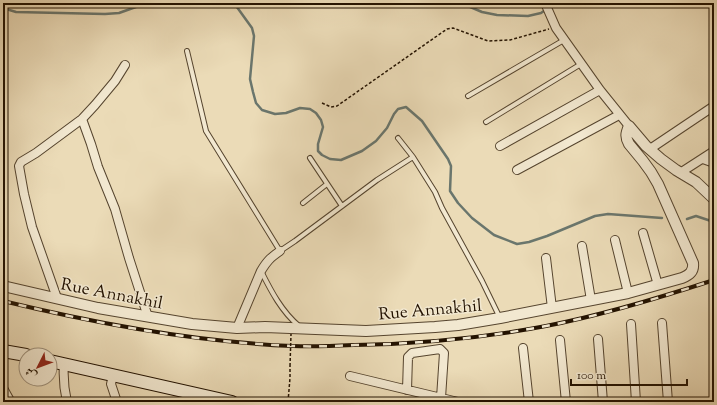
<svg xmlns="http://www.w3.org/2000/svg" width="717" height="405" font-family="'Sorts Mill Goudy',Amiri,serif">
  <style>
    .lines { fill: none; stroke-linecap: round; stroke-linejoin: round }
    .stream { stroke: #6a766d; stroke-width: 2.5 }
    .service-casing { stroke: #55442e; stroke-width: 6 }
    .minor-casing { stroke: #55442e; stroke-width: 10 }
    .tertiary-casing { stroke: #55442e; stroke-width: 12 }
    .secondary-casing { stroke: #231200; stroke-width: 14 }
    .path { stroke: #231200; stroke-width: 1.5; stroke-dasharray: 3 2; stroke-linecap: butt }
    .service { stroke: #f2e8d0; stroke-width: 4 }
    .minor { stroke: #f2e8d0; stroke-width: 8 }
    .tertiary { stroke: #f2e8d0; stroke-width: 10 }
    .secondary { stroke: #f2e8d0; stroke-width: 12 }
    .rail-casing { stroke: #231200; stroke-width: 4 }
    .rail { stroke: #f2e8d0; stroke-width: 2.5; stroke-dasharray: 8; stroke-linecap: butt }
    .path-bridge { stroke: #231200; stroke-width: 1.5; stroke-dasharray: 3 2; stroke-linecap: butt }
    .labels { text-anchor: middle; stroke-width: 3; stroke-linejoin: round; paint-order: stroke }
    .street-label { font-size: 17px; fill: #231200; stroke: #f2e8d0 }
  </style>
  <rect width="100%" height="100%" fill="#ebdbb7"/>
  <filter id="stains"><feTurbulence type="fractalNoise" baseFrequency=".005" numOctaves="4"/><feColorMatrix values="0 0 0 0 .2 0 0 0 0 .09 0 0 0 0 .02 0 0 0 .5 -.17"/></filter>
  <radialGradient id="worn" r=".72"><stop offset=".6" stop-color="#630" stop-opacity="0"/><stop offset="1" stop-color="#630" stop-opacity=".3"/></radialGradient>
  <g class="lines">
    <path class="stream" d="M234,3L252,28L254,36L250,79L253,92L256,103L262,110L275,114L286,113L300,108L310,109L316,113L321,120L323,127L318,144V151L322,155L330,159L341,160L362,151L376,141L387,128L394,114L398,109L406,107L422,121L448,159L451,166L450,191L458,203L472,218L494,235L517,244L529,242L547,236L595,216L608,214L662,218
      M461,3L482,12L497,15L528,16L541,13L555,3
      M3,8L16,12L105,14L119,13L147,3
      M687,219L696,216L714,222"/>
    <g class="service-casing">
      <path id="service" d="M187,51L206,131L280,251L295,241L377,180L413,157
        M468,96L564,40
        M486,122L581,64
        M398,138L413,157L435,192L442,208L482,281L500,318
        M310,158L342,206
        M303,203L327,184
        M261,271C271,291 282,312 299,326
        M3,384L13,402"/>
    </g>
    <g class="minor-casing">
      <path id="minor" d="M545,3L556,28L600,90L629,126
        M82,119L91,144L98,167L115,209L129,258L148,317
        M500,146L600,90
        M650,149L714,106
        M703,159L714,163
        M517,170L619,115
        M680,173L714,151
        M643,233L658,285
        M615,240L628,293
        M582,246L591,300
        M546,258L552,308
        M57,298L32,227L24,194L19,166L21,162L36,153L82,119L95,105L115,81L125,65
        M662,323L668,402
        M631,324L636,402
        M237,328L261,271C267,261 270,258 280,251
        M598,339L603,402
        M560,340L566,402
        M523,348L529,402
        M64,364C63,377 64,389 67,402
        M113,375L111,384L117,402
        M350,376L458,402
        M407,390L408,357L412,353L440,349L444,353L441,398"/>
    </g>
    <g class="tertiary-casing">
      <path id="tertiary" d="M3,286L98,308L192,324L237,328L265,327L366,331L435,327L458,325L500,318L628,293L682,278C689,275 694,272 693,263L658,184L651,172L643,161L629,144C625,137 626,133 629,126L646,146L661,159L676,170L696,182L714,199"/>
    </g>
    <g class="secondary-casing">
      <path id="secondary" d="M3,351L26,355
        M50,361L232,402"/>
    </g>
    <path class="path" d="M322,103L331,107L337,106L447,29L453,28L488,41L510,40L549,29
      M288,402L290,378V366"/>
    <use href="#service" class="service"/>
    <use href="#minor" class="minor"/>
    <use href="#tertiary" class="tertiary"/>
    <use href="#secondary" class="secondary"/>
    <g class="rail-casing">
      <path id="rail" d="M3,301C98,324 195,342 293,346C314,347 334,346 355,345C419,344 483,338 546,326C603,315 659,298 714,280"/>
    </g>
    <use href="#rail" class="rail"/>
    <path class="path-bridge" d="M290,366L291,334"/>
  </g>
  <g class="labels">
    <g class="street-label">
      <text transform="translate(112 293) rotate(11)" y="6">Rue Annakhil</text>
      <text transform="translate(430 309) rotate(-5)" y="6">Rue Annakhil</text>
    </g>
  </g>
  <rect width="717" height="405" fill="none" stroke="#ebdbb7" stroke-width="16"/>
  <rect x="4" y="4" width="709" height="397" fill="none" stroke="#231200" stroke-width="2"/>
  <rect x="8" y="8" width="701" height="389" fill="none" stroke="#231200"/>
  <g transform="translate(38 367) rotate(228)"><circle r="19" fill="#f2e8d0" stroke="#9f927d"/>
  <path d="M0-3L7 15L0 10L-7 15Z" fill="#8f2418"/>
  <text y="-6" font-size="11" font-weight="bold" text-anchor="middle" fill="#231200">ش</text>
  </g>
  <path d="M571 379v6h116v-6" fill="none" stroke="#231200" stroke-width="2"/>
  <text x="577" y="379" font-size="12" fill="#231200" stroke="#f2e8d0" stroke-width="3" paint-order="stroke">100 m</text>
  <rect width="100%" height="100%" filter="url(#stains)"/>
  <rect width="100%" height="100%" fill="url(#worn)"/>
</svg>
